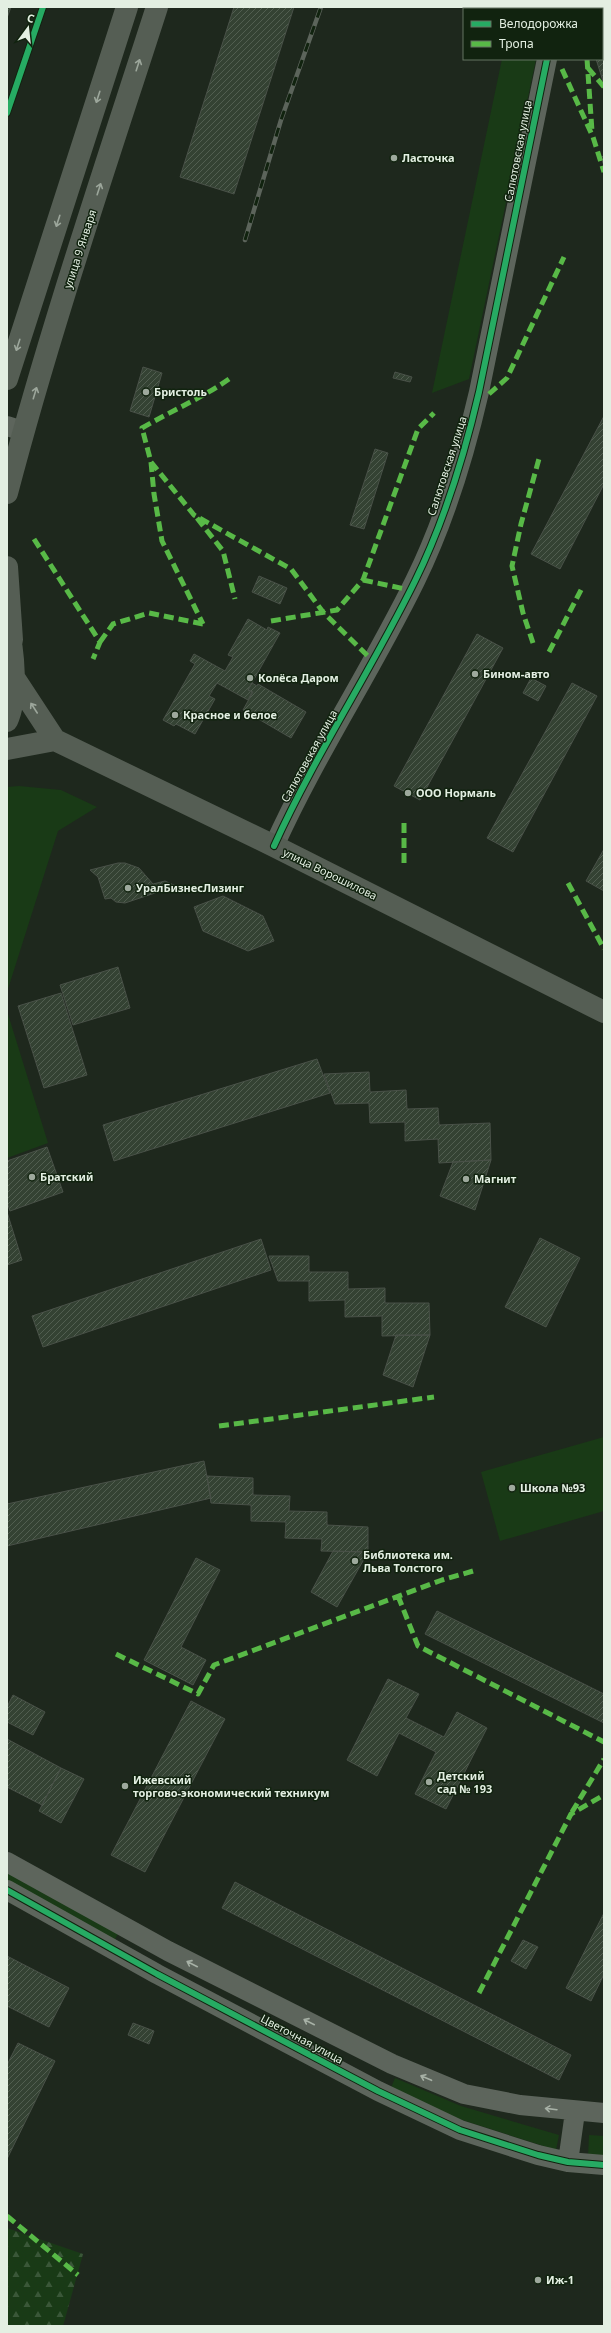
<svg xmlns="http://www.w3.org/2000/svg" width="611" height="2333" font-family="'Noto Sans',sans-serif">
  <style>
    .grass { fill: #193a16 }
    .forest { fill: url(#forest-firs) }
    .building { fill: url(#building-hatch); stroke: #495148 }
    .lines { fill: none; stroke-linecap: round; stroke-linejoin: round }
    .street { stroke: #5d655c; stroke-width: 20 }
    .secondary { stroke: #555e54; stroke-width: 22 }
    .rail-casing { stroke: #5c645b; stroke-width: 4.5 }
    .rail { stroke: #11230f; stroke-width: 3; stroke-dasharray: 9; stroke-linecap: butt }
    .quiet { stroke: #58b947; stroke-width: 5; stroke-dasharray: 10 5; stroke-linecap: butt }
    .cycleway-casing { stroke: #11230f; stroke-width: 8 }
    .cycleway { stroke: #26ab63; stroke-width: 6 }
    .oneway { stroke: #9ca69b }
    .oneway2 { stroke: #a7b1a6 }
    .poi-dot { fill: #9ea99d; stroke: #11230f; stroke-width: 1.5 }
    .labels { text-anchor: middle; stroke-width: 3; stroke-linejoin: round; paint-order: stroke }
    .street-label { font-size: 11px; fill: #e3efe2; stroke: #11230f }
    .poi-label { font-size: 11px; font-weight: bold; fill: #e3efe2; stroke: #11230f; text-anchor: start }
  </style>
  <defs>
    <pattern id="forest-firs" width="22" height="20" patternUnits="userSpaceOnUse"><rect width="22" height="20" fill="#193a16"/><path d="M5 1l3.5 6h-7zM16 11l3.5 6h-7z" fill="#3a5738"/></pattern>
    <pattern id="building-hatch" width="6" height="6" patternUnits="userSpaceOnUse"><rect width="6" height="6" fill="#344233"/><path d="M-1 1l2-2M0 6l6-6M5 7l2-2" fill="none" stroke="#515e50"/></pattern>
  </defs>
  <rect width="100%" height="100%" fill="#1e281d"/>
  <path class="grass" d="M512,7H547L546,9H512Z
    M502,59H536L469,379L432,393Z
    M19,786L61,790L97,807L58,831L7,992V787Z
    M7,1011L48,1143L7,1158Z
    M604,1437V1511L500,1541L481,1472Z
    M7,1867L120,1930L113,1943L7,1885Z
    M395,2078L461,2106L559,2135L556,2150L462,2120L390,2090Z
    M589,2135L604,2136V2158L588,2157Z"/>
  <path class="forest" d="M7,2228L83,2254L63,2326H7Z"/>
  <path class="building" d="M7,7H11L7,18Z
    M234,7H294L234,194L180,177Z
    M602,43H604L603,81L596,59H602Z
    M604,156V166L601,157Z
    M143,367L162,373L149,417L130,411Z
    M395,372L412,377L410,382L393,378Z
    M604,416V484L560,569L531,554Z
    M375,449L388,453L364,529L350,525Z
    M259,576L287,588L280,604L252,592Z
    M248,619L267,630L268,627L280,633L248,690L252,692L248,700L217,683L209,696L215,699L195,734L176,724L174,726L163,720L195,664L190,661L194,654L225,671L233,657L228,655Z
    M477,634L503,648L420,800L394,786Z
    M531,678L546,686L538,701L523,693Z
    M252,683L257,686L258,684L306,712L291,738L243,710L253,692L248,690Z
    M572,683L597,696L513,852L487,838Z
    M604,849V891L586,881Z
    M118,863H125L139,868L153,884L165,881L176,886L125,903L116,902L111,898L105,899L98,877L90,870Z
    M223,896L263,916L274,941L248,951L203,931L194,907Z
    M118,967L130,1008L73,1025L60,985Z
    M61,993L87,1075L44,1088L18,1006Z
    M317,1059L330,1093L114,1161L103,1125Z
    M369,1072L370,1092L406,1090L407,1109L438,1108L439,1125L490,1123L491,1160L439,1163L438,1139L405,1141V1122L370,1123L369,1103L335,1104L324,1074Z
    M47,1147L63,1192L10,1211L7,1202V1161Z
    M491,1160L475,1210L440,1196L453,1162Z
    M7,1212L22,1260L7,1265Z
    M540,1238L580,1258L546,1327L505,1307Z
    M261,1239L271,1270L43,1347L32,1316Z
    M269,1256H309V1272H348V1289L385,1288V1303H429L430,1335L382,1336V1316L345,1317V1300L309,1301V1281H278Z
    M396,1335H430L413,1387L383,1375Z
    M204,1461L211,1498L7,1546V1504Z
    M207,1476L253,1478V1495L290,1496L289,1511L327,1512V1525L368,1527V1552L321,1551L322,1539L285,1538L286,1522L251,1521V1505L211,1503Z
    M333,1551L368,1552L337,1607L311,1592Z
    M196,1558L220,1570L181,1647L206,1660L193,1685L144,1660Z
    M437,1611L604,1694V1723L425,1634Z
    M388,1679L419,1694L406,1718L444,1737L457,1712L487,1728L446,1809L415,1794L436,1752L399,1733L377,1776L347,1760Z
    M13,1695L45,1712L33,1735L7,1722V1707Z
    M191,1701L225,1719L145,1872L111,1855Z
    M7,1739L61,1768L42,1805L7,1787Z
    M61,1768L84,1779L61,1823L39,1811Z
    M235,1882L571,2055L559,2080L222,1908Z
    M604,1913V1974L591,2001L566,1988Z
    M523,1940L538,1947L526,1969L511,1961Z
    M7,1956L69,1988L49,2027L7,2006Z
    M133,2023L154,2031L149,2044L128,2035Z
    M18,2043L55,2061L7,2159V2065Z"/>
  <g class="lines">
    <path class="street" d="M557,9L558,7
      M7,426L23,431
      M274,846C315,755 371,671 415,581C444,522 464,457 479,392L547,59
      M7,1862L168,1951L392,2064L464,2094L520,2105L604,2113
      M7,1890L157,1974L378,2091L460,2130L538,2155L568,2162L604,2165
      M568,2162L575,2112"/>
    <path class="secondary" d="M7,379L127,7
      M7,493C50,329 105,168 157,7
      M7,567L12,640
      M7,625C14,650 18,697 7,721
      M13,676L55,740L274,846L604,1012
      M7,749L55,740"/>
    <g class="rail-casing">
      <path id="rail" d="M245,240L281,120L321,7"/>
    </g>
    <use href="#rail" class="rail"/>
    <path class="quiet" d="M587,59L592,131
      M588,68L604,87
      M562,69L593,137L604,172
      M229,379C202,398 171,411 142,428L151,462L194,515L291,569L323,612L373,661
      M489,394L507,378L564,257
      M151,462L154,494L162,541L203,624
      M197,518L223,551L235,599
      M34,539L100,642L93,659
      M363,580L410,590
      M271,621L337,610L363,580L418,429L434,413
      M100,642L113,624L149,613L203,624
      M533,643L523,613L512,566L521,524L540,455
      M549,652L583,586
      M404,863V823
      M568,883L604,949
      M219,1426L434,1397
      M398,1596L418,1646L604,1742
      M116,1654L198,1694L214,1665L442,1580L473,1571
      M572,1812L604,1759
      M479,1993L571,1814L604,1795
      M7,2216L78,2275"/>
    <g class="cycleway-casing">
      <path id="cycleway" d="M7,113L43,7
        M274,846C315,755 371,671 415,581C444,522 464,457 479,392L547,59
        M7,1890L157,1974L378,2091L460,2130L538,2155L568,2162L604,2165"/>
    </g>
    <use href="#cycleway" class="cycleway"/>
  </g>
  <defs><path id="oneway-shaft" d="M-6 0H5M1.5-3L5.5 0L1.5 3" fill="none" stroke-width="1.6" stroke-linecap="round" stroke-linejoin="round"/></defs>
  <g class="oneway">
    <use href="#oneway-shaft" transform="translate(138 65) rotate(-72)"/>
    <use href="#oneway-shaft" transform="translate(98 97) rotate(108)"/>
    <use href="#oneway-shaft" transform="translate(99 189) rotate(-72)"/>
    <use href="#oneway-shaft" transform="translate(58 221) rotate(108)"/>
    <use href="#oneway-shaft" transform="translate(18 345) rotate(108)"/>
    <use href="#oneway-shaft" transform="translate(35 393) rotate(-73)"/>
    <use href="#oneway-shaft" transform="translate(34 708) rotate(-123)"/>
  </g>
  <g class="oneway2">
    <use href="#oneway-shaft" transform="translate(192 1964) rotate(-153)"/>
    <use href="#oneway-shaft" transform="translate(309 2022) rotate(-153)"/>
    <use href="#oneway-shaft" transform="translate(426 2078) rotate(-157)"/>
    <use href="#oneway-shaft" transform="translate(551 2109) rotate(-173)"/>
  </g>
  <g class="poi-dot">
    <circle cx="394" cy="158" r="4"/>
    <circle cx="146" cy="392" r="4"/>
    <circle cx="475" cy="674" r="4"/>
    <circle cx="250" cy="678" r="4"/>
    <circle cx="175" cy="715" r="4"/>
    <circle cx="408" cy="793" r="4"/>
    <circle cx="128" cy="888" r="4"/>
    <circle cx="32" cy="1177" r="4"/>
    <circle cx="466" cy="1179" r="4"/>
    <circle cx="512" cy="1488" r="4"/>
    <circle cx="355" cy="1561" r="4"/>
    <circle cx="429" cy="1782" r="4"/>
    <circle cx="125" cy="1786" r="4"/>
    <circle cx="538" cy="2280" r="4"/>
  </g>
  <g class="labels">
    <g class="street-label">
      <text transform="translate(518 151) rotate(-79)" y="4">Салютовская улица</text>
      <text transform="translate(80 249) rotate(-72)" y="4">улица 9 Января</text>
      <text transform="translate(447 466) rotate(-72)" y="4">Салютовская улица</text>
      <text transform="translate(309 756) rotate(-61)" y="4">Салютовская улица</text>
      <text transform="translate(330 874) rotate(26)" y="4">улица Ворошилова</text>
      <text transform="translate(302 2039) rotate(28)" y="4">Цветочная улица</text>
    </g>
    <g class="poi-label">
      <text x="402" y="162">Ласточка</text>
      <text x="154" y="396">Бристоль</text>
      <text x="483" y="678">Бином-авто</text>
      <text x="258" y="682">Колёса Даром</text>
      <text x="183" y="719">Красное и белое</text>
      <text x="416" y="797">ООО Нормаль</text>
      <text x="136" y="892">УралБизнесЛизинг</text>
      <text x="40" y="1181">Братский</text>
      <text x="474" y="1183">Магнит</text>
      <text x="520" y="1492">Школа №93</text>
      <text x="363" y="1559">Библиотека им.<tspan x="363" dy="13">Льва Толстого</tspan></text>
      <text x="437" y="1780">Детский<tspan x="437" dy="13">сад № 193</tspan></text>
      <text x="133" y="1784">Ижевский<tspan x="133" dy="13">торгово-экономический техникум</tspan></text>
      <text x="546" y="2284">Иж-1</text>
    </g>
  </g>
  <rect width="611" height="2333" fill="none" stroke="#e3efe2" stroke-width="16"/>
  <rect x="463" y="8" width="140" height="52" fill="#11230f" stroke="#657563"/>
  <rect x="471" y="21" width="20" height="6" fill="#26ab63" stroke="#657563"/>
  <text x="499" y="28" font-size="12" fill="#e3efe2">Велодорожка</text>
  <rect x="471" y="41" width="20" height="6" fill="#58b947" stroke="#657563"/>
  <text x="499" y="48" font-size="12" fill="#e3efe2">Тропа</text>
  <g transform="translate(28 28) rotate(15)" stroke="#11230f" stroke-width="3" paint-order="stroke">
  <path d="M0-3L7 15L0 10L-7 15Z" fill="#e3efe2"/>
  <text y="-6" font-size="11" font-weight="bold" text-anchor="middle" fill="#e3efe2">С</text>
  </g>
</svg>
